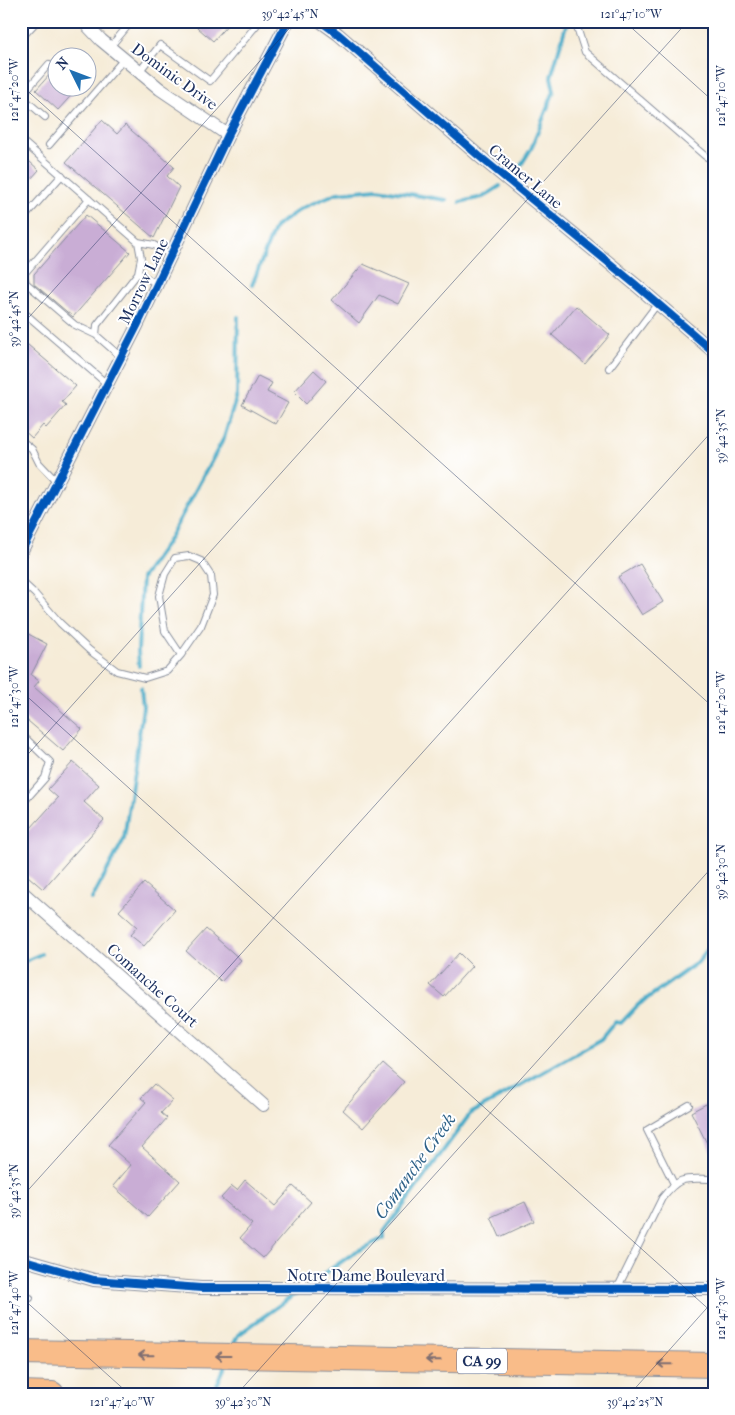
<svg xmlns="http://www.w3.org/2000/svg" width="735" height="1415" font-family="'IM FELL French Canon',serif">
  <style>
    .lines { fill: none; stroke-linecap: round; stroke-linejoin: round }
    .stream { stroke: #48abc7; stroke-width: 4 }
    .building { fill: #c9add5 }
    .lane-casing { stroke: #888e9b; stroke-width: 8 }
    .street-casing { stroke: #888e9b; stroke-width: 14 }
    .highway-casing { stroke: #888e9b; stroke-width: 26 }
    .lane { stroke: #fff; stroke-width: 6 }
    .street { stroke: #fff; stroke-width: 12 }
    .highway { stroke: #f9bc89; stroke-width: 24 }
    .cycleway-casing { stroke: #fff; stroke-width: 11 }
    .cycleway { stroke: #0057b8; stroke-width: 8 }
    .oneway { stroke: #7f6e71 }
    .ticks { fill: none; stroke: #1b2f5e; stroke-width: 1; stroke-opacity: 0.45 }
    .labels { text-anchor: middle; stroke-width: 4; stroke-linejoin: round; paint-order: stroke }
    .shield { fill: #fff; stroke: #5f6d8e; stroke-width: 1 }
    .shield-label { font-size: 15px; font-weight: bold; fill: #1b2f5e }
    .street-label { font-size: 16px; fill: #1b2f5e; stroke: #fff }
    .water-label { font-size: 18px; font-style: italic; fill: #2d6188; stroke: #fff }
    .neatline { fill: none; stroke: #1b2f5e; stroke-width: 2 }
    .ticks-label { font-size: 12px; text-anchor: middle; fill: #1b2f5e }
  </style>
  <rect width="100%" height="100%" fill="#fff"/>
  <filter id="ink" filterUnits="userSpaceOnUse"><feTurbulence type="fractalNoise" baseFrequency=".02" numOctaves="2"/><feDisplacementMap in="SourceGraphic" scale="10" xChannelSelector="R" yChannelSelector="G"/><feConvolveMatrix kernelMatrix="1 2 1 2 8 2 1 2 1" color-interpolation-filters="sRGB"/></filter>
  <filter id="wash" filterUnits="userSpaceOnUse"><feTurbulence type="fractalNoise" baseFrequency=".0096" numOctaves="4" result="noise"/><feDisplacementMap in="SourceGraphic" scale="20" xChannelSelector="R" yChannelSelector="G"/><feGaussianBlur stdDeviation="1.12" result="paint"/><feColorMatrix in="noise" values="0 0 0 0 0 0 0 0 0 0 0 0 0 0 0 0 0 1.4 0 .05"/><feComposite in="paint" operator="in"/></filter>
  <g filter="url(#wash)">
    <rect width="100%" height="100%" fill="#f6ecd8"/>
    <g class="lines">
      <path class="stream" d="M512,179L531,149L554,91L551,77L566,25V21
        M460,202L483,197L500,186
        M252,285L275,227L302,208L337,193L377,189L446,200
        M139,666L138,651L142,578L168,541L224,438L237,395L238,317
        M92,899L124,839L143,707L141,688
        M21,963L41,954
        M310,1284L355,1252L384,1238V1232L470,1114L601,1039L615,1022L621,1023L638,1005L698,962L714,941
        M232,1348L238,1335L298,1292
        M213,1394L226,1364"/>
    </g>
    <g id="blocks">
      <path class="building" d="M190,21H231L213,41Z
        M58,65V88H78L58,110L36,90Z
        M102,120L117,134L125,125L174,167L167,176L179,187L154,238L66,162Z
        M21,154L39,170L21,190Z
        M86,215L130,252L73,317L34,284V274Z
        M363,264L409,284L398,304L379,295L359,323L332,300Z
        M576,306L610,335L585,364L552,335Z
        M21,339L76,386L62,402L66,405L46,428L43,425L32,438L21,428Z
        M314,370L326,381L306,404L294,392Z
        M258,376L272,383L267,392L288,403L276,424L242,405Z
        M640,564L663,602L642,615L618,577Z
        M21,630L47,644L31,675L39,681L34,687L82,729L63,751L21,715Z
        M73,762L99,785L84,802L104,820L43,889L21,870V839L58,798L48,789Z
        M144,883L175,910L144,946L130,935L137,927L119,911Z
        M206,929L241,960L221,982L186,951Z
        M459,953L472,966L444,997L430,985Z
        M383,1064L404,1082L363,1128L343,1110Z
        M154,1084L173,1100L161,1113L167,1118L142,1147L180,1181L148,1217L113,1186L131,1165L108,1145L146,1102L141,1098Z
        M706,1104L714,1120V1157L691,1112Z
        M245,1180L275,1206L293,1186L311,1202L263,1258L240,1238L252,1224L221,1198L232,1186L237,1190Z
        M525,1202L534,1221L500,1237L491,1217Z"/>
    </g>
  </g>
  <g filter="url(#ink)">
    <use href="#blocks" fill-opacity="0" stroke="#888e9b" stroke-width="1"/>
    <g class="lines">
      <g class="lane-casing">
        <path id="lane" d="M575,21L585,52L705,156L714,161
          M110,47L132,21
          M139,72L160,45L210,81L260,21
          M21,78L30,86L21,96
          M30,86L49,64
          M21,96L45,117
          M21,140L138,242L141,258L138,273
          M49,145L124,59
          M89,199L24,274L26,283L75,325L96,335
          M21,221L62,175
          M138,242L154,245L171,255
          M21,310L107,384
          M121,357L96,335L97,325L138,273L157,284
          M609,368L658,303
          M21,440L32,449L39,463L57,482
          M21,581L35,594L60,623L89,650L117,671L145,678L167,671L181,655L201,626L213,595L211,576L201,561L189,556L175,558L165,574L159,596L165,631L181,655
          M21,734L50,762L45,778L21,805
          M674,1184L647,1130L689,1105
          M617,1289L662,1198C681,1174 686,1179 714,1179
          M21,1296L30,1298"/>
      </g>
      <g class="street-casing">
        <path id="street" d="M83,21L101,40L160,89L228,135
          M320,21L338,34L479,156L636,285L714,352
          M21,34L33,21
          M21,552L137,326L228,135L288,21
          M21,891L263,1105
          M21,1259L94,1280L201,1288L714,1289"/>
      </g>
      <g class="highway-casing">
        <path id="highway" d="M21,1352L714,1365
          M21,1393L52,1394"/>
      </g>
      <use href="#lane" class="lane"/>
      <use href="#street" class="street"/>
      <use href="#highway" class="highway"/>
      <g class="cycleway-casing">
        <path id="cycleway" d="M320,21L338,34L479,156L636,285L714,352
          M21,552L137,326L228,135L288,21
          M21,1259L94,1280L201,1288L714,1289"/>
      </g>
      <use href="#cycleway" class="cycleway"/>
    </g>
    <defs><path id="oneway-shaft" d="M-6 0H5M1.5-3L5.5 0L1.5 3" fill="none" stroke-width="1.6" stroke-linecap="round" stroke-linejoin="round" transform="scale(1.25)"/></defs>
    <g class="oneway">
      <use href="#oneway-shaft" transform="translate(146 1355) rotate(-179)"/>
      <use href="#oneway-shaft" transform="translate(223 1356) rotate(-180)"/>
      <use href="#oneway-shaft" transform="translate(433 1360) rotate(-179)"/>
      <use href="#oneway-shaft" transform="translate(665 1364) rotate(-179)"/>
    </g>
  </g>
  <path class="ticks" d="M624,21L714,102M21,85L714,708M21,326L296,21M21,691L714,1314M21,762L688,21M21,1198L714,429M21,1297L129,1394M237,1394L714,865M630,1394L714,1300"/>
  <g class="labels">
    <rect class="shield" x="457" y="1348.5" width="50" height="25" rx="4"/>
    <g class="shield-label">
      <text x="482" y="1366">CA 99</text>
    </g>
    <g class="street-label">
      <text transform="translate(175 76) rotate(36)" y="6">Dominic Drive</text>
      <text transform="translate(526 176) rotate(40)" y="6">Cramer Lane</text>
      <text transform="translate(143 281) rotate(-64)" y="6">Morrow Lane</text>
      <text transform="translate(153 985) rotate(42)" y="6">Comanche Court</text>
      <text x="366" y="1281">Notre Dame Boulevard</text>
    </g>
    <g class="water-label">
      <text transform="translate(415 1166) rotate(-54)" y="6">Comanche Creek</text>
    </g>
  </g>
  <rect width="735" height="1415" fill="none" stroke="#fff" stroke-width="55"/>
  <g transform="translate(72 72) rotate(312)"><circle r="24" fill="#ffffff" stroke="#a4acbf"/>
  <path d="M0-4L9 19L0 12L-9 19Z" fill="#1f6fb2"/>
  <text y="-8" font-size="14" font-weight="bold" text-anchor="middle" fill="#1b2f5e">N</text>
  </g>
  <rect x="28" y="28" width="680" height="1360" class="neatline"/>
  <g class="ticks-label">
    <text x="290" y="18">39°42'45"N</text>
    <text x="631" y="18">121°47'10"W</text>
    <text transform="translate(14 90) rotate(-90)" y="4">121°47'20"W</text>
    <text transform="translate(721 96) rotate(-90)" y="4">121°47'10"W</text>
    <text transform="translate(14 319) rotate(-90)" y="4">39°42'45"N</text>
    <text transform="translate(721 436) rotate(-90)" y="4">39°42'35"N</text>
    <text transform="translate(14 697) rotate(-90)" y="4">121°47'30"W</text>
    <text transform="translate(721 703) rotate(-90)" y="4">121°47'20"W</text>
    <text transform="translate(721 872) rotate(-90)" y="4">39°42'30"N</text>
    <text transform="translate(14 1191) rotate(-90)" y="4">39°42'35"N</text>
    <text transform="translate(14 1303) rotate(-90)" y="4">121°47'40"W</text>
    <text transform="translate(721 1309) rotate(-90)" y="4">121°47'30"W</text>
    <text x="122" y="1406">121°47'40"W</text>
    <text x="243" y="1406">39°42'30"N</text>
    <text x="635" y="1406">39°42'25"N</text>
  </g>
</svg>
